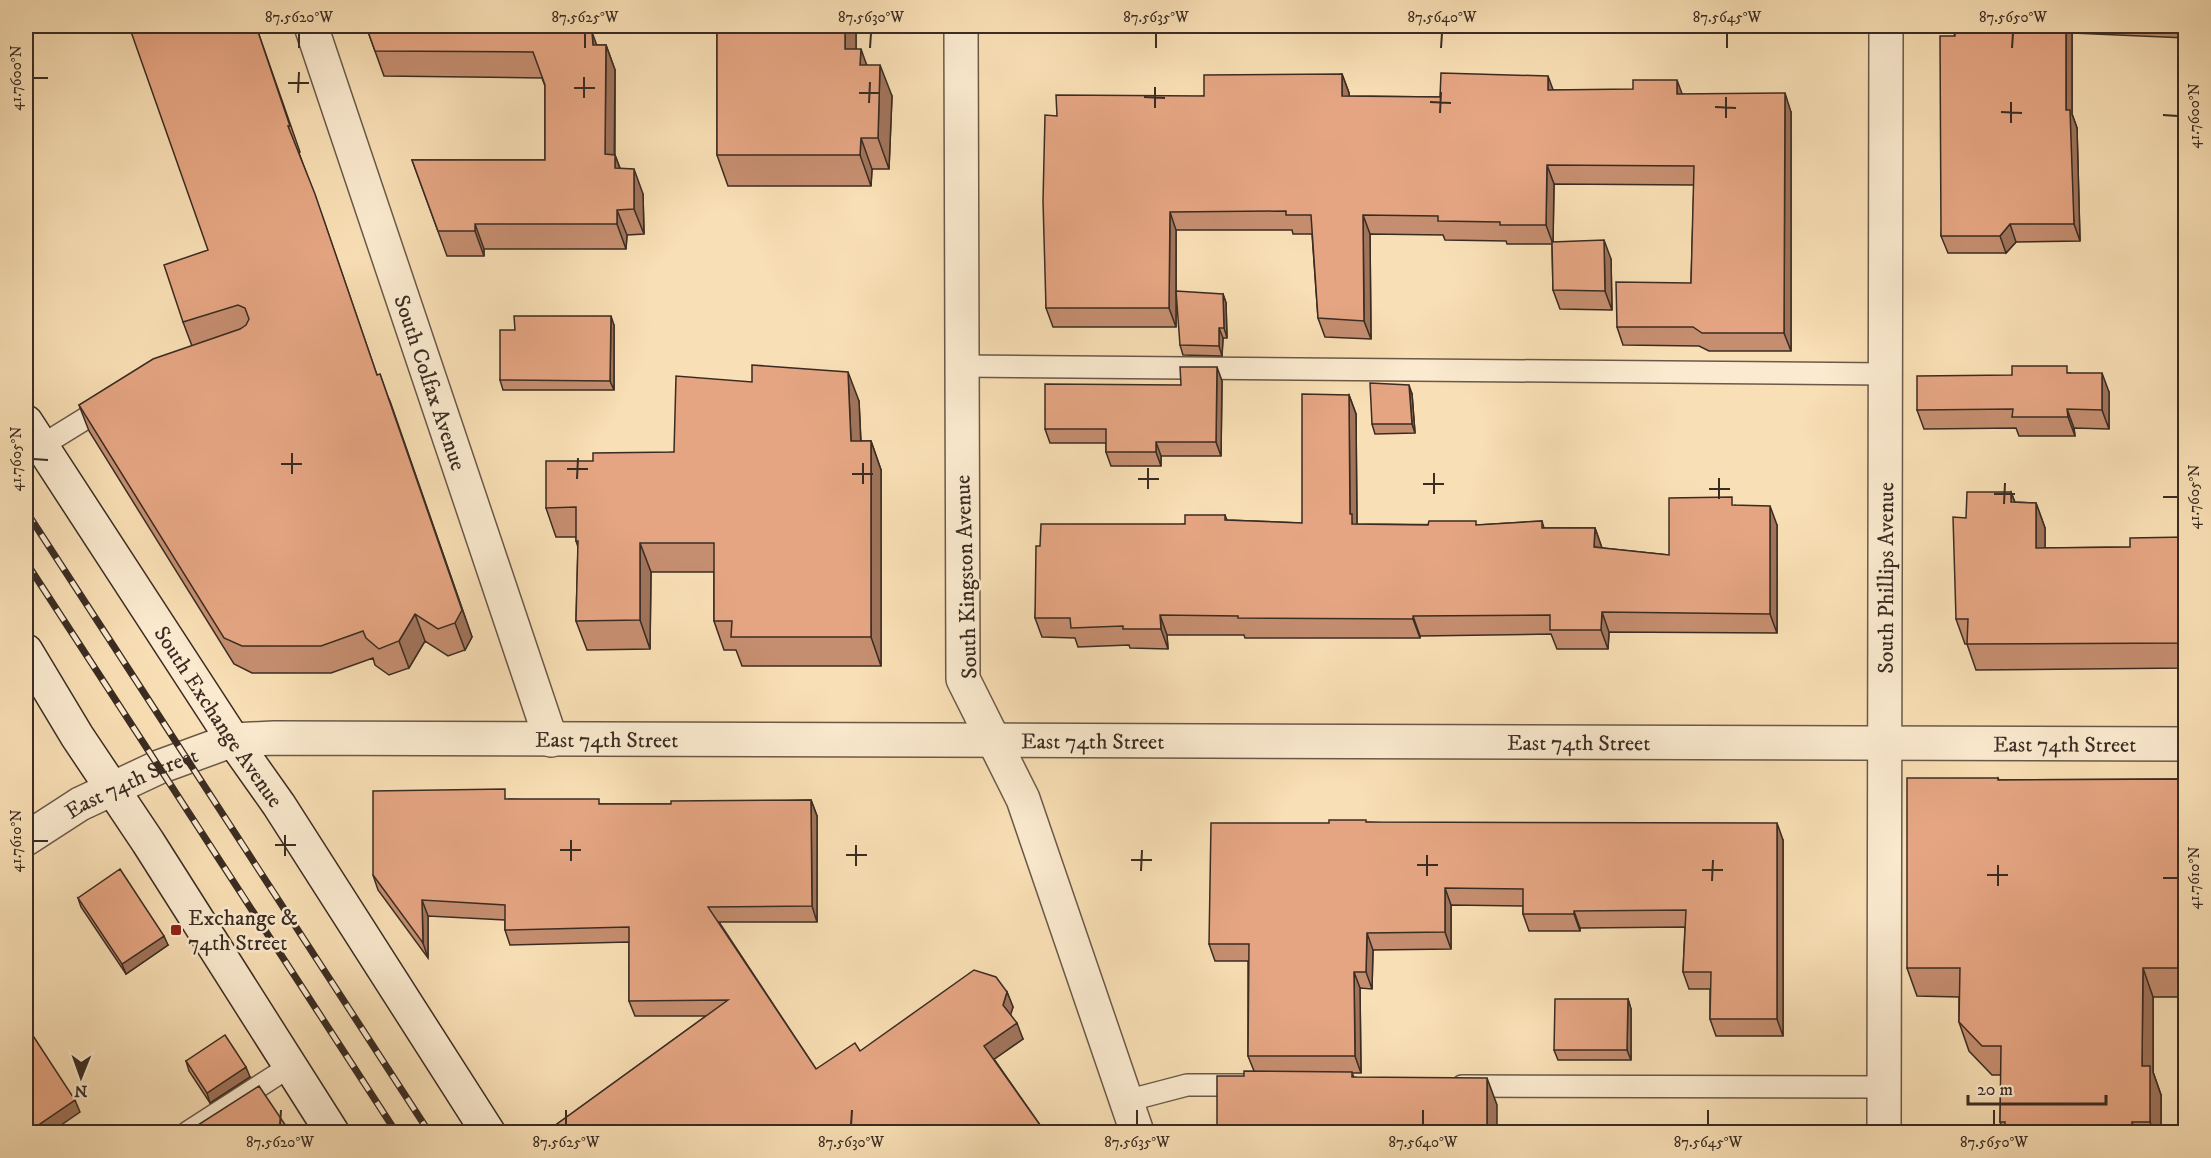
<svg xmlns="http://www.w3.org/2000/svg" width="2211" height="1158" font-family="'IM FELL DW Pica',serif">
  <style>
    .lines { fill: none; stroke-linecap: round; stroke-linejoin: round }
    .service-casing { stroke: #6a5948; stroke-width: 24 }
    .minor-casing { stroke: #6a5948; stroke-width: 36 }
    .secondary-casing { stroke: #3a2c23; stroke-width: 36 }
    .service { stroke: #fbeacf; stroke-width: 21 }
    .minor { stroke: #fbeacf; stroke-width: 33 }
    .secondary { stroke: #fbeacf; stroke-width: 33 }
    .rail-casing { stroke: #3a2c23; stroke-width: 7 }
    .rail { stroke: #fbeacf; stroke-width: 4.5; stroke-dasharray: 14; stroke-linecap: butt }
    .wall { fill: #c58e70; stroke: #3a2c23; stroke-width: 1.5 }
    .shaded-wall { fill: #a0745b; stroke: #3a2c23; stroke-width: 1.5 }
    .building { fill: #e5a582; stroke: #3a2c23; stroke-width: 1.5 }
    .ticks { fill: none; stroke: #3a2c23; stroke-width: 2 }
    .poi-dot { fill: #8f2418; stroke: #fbeacf; stroke-width: 2 }
    .labels { text-anchor: middle; stroke-width: 5; stroke-linejoin: round; paint-order: stroke }
    .street-label { font-size: 22px; fill: #3a2c23; stroke: #fbeacf }
    .poi-label { font-size: 22px; fill: #3a2c23; stroke: #fbeacf; text-anchor: start }
    .neatline { fill: none; stroke: #3a2c23; stroke-width: 2 }
    .ticks-label { font-size: 15px; text-anchor: middle; fill: #3a2c23 }
  </style>
  <rect width="100%" height="100%" fill="#f9dfb5"/>
  <filter id="stains"><feTurbulence type="fractalNoise" baseFrequency=".00333" numOctaves="4"/><feColorMatrix values="0 0 0 0 .2 0 0 0 0 .09 0 0 0 0 .02 0 0 0 .5 -.17"/></filter>
  <radialGradient id="worn" r=".72"><stop offset=".6" stop-color="#630" stop-opacity="0"/><stop offset="1" stop-color="#630" stop-opacity=".3"/></radialGradient>
  <g class="lines">
    <g class="service-casing">
      <path id="service" d="M961,366L1886,374
        M41,446L109,404
        M1462,1086L1884,1087
        M1126,1101L1187,1085H1244
        M188,1132L289,1067"/>
    </g>
    <g class="minor-casing">
      <g id="minor">
        <path id="s1" d="M311,26L551,740"/>
        <path d="M961,26L963,679L1023,799L1137,1132"/>
        <path id="s2" d="M26,839L80,804L159,767L233,740L274,738L2186,744"/>
        <path id="s3" d="M1884,1132L1886,26"/>
      </g>
    </g>
    <g class="secondary-casing">
      <g id="secondary">
        <path id="s4" d="M26,422L233,740L279,805L488,1132"/>
        <path d="M26,651L77,736L148,842L332,1132"/>
      </g>
    </g>
    <use href="#service" class="service"/>
    <use href="#minor" class="minor"/>
    <use href="#secondary" class="secondary"/>
    <g class="rail-casing">
      <path id="rail" d="M26,511L429,1132
        M26,562L396,1132"/>
    </g>
    <use href="#rail" class="rail"/>
  </g>
  <path class="wall" d="M256,26L300,152L299,153L324,221L377,375L390,401L472,637L465,650L448,656L425,641L409,668L389,675L375,665L373,658L331,673H252L234,664L89,431L79,405L192,346L183,322L208,250Z
    M366,26H564V32L597,45H606L615,70V155L620,168L643,194L644,234L627,235L626,249H484V256H447L412,160H545V86L542,78L384,76Z
    M703,26H856V49L867,65L892,96L889,169H872L871,186H728L717,155V28H704Z
    M1955,26H2186V38L2072,33V114L2077,128L2080,241L2016,242L2006,253H1948L1941,236Z
    M1342,74L1349,93V96L1440,97L1553,90L1682,94L1791,112V351H1709L1699,346L1623,345L1617,327L1691,283L1694,185L1554,184L1553,242L1611,259L1612,310L1560,309L1553,290L1552,244H1507L1506,241L1445,240L1443,235L1370,234L1371,339L1325,337L1318,318L1312,234H1293L1292,230H1176V327H1053L1046,308L1057,116L1204,96Z
    M1223,294L1226,303L1227,338H1223L1222,356L1183,355L1180,345Z
    M614,325V390H503L500,380L515,330Z
    M2070,373L2109,392V429L2074,428L2075,436H2019L2016,428L1924,429L1917,410L2012,375Z
    M1222,381L1221,456H1161V466H1111L1106,452V443H1050L1045,429L1181,385Z
    M752,382L859,401L861,441H871L881,470V666H742L736,650H724L714,621V572H651L650,649L587,650L576,621L578,547L576,541V537H556L546,508L593,461L674,452Z
    M1412,394L1415,433L1375,434L1372,424Z
    M1349,395L1356,414L1357,524L1478,525L1542,521L1544,528H1595L1602,548L1669,555L1735,505L1777,525V633L1609,632L1608,649H1557L1551,634L1420,636V638H1245L1244,635H1167L1168,649L1130,648L1129,645L1078,647L1075,638L1042,637L1035,618L1040,546L1185,524L1225,515L1227,520L1302,523Z
    M2011,492L2015,502L2036,503L2045,528V548L2130,547L2186,537V668L1976,670L1967,644H1965L1956,619Z
    M1998,778L1999,780L2186,779V997H2153V1072L2161,1095V1132H2004L2000,1122L2001,1075H1992L1969,1051L1959,1022V997L1917,996L1907,968Z
    M509,799L601,804H671L811,800L817,816V922H719L816,1069L1007,992L1013,1007L1010,1015L1023,1039L994,1059L1045,1132H546L706,1016H635L629,1001V942L510,945L505,930V920L428,916V958L378,890L373,875Z
    M1367,822L1783,840V1036H1716L1710,1019V989H1689L1683,972L1685,927L1580,928V931H1529L1523,914V906L1451,905V949L1373,950L1372,989L1360,988L1361,1073H1352L1354,1077L1497,1105L1244,1076L1254,1071L1248,1056V961H1215L1209,944Z
    M78,898L168,945L126,974L81,907Z
    M1628,999L1631,1009V1060H1558L1554,1050Z
    M186,1061L250,1077L210,1103L189,1071Z"/>
  <path class="shaded-wall" d="M554,26H564L563,57L554,31Z
    M845,26H856V80L845,49Z
    M2066,26H2069L2072,33V114L2077,128L2080,241L2074,224L2066,110Z
    M592,32L601,57L593,45Z
    M606,45L615,70L614,180L605,154Z
    M861,49L872,80L860,65Z
    M880,65L892,96L889,169L878,138Z
    M1342,74L1349,93V115L1342,96Z
    M1548,76L1555,95L1548,90Z
    M1677,80L1684,99L1677,94Z
    M1785,93L1791,112V351L1784,333Z
    M861,138L872,169L871,186L860,155Z
    M615,155L624,180L615,168Z
    M1547,165L1554,184L1553,244L1546,225Z
    M634,169L643,194L644,234L634,209Z
    M617,210L627,235L626,249L617,224Z
    M1170,212L1176,230V327L1169,308Z
    M1363,215L1370,234L1371,339L1364,321Z
    M475,224L484,249V256L475,231Z
    M2010,224L2016,242L2006,253L2000,236Z
    M1604,240L1611,259L1612,310L1605,291Z
    M1223,294L1226,303L1227,338L1224,328Z
    M611,316L614,325V390L610,381Z
    M1219,328L1223,338L1222,356L1219,346Z
    M1217,367L1222,381L1221,456L1216,442Z
    M848,372L859,401L862,470L851,441Z
    M2102,373L2109,392V429L2102,410Z
    M380,374L472,637L465,650L455,623Z
    M1409,385L1412,394L1415,433L1412,424Z
    M1349,395L1356,414L1357,527L1352,524L1350,514Z
    M2067,409L2074,428L2075,436L2068,417Z
    M871,441L881,470V666L871,637Z
    M1156,442L1161,456V466L1156,452Z
    M2011,492L2020,517L2011,502Z
    M2036,503L2045,528V573L2036,548Z
    M1770,506L1777,525V633L1770,614Z
    M1595,528L1602,548L1594,547Z
    M640,543L651,572L650,649L640,620Z
    M1602,612L1609,632L1608,649L1601,630Z
    M415,614L425,641L409,668L399,641Z
    M1160,615L1167,635L1168,649L1161,629Z
    M1413,616L1420,636V638L1413,619Z
    M811,800L817,816V922L812,906Z
    M1777,823L1783,840V1036L1777,1019Z
    M1445,888L1451,905V949L1445,932Z
    M422,900L428,916V958L423,943Z
    M1574,911L1580,928V931L1574,914Z
    M1367,933L1373,950L1372,989L1366,972Z
    M164,936L168,945L126,974L122,964Z
    M2143,968L2153,997V1072L2161,1095V1132H2154L2150,1122L2142,1066Z
    M1354,972L1360,988L1361,1073L1355,1056Z
    M1007,992L1013,1007L1009,1020L1003,1005Z
    M1628,999L1631,1009V1060L1627,1050Z
    M1017,1023L1023,1039L990,1062L984,1046Z
    M246,1067L250,1077L210,1103L207,1093Z
    M1487,1078L1497,1105V1132H1487Z
    M75,1100L80,1112L51,1132H28Z
    M2132,1122L2135,1132H2132Z
    M913,1126L915,1132H904Z"/>
  <path class="building" d="M129,26H256L290,126H288L315,194L377,375L380,374L462,610L455,623L438,629L415,614L399,641L379,649L366,638L363,631L321,646H242L224,638L79,405L153,359L240,329L246,325L249,319L245,308L238,305L183,322L164,265L208,250Z
    M366,26H554V31L592,32L593,45H606L605,154L615,155V168L634,169V209L617,210V224H475V231H438L412,160H545V85L533,52L375,51Z
    M717,26H845V49H861L860,65H880L878,138H861L860,155H717Z
    M1955,26H2066V110H2070L2074,224H2010L2000,236H1941L1940,36H1955Z
    M1441,73L1548,76V90L1633,89V80H1677V94L1785,93L1784,333H1702L1693,327H1617L1616,282L1691,283L1694,166L1547,165L1546,225H1500V222L1438,221V216L1363,215L1364,321L1318,318L1311,215H1286V211L1170,212L1169,308H1046L1043,201L1045,115L1057,116L1056,95L1204,96V75L1342,74V96L1440,97Z
    M1604,240L1605,291L1553,290L1552,242Z
    M1176,291L1223,294L1224,328H1219V346L1180,345Z
    M514,316H611L610,381L500,380V330H515Z
    M752,365L848,372L851,441H871V637H731L732,621H714V543H640V620L576,621L578,541H576V507L546,508V461H593V453L674,452L676,376L752,382Z
    M2012,366H2067V373H2102V410L2067,409L2068,417H2012L2013,409L1917,410V376L2012,375Z
    M1180,367H1217L1216,442H1156V452H1106V429H1045V384L1181,385Z
    M1370,383L1409,385L1412,424H1372Z
    M1302,394L1349,395L1350,514H1352V524L1428,525L1429,521H1476V525L1542,521V528H1595L1594,547L1669,555V498L1732,497V505L1770,506V614L1602,612L1601,630H1550V615L1413,616V619L1238,618V616L1160,615L1161,629H1123V626L1071,628L1070,618H1035L1036,546H1040L1041,524H1185V515H1225V520L1302,523Z
    M1967,492H2011V502L2036,503V548L2130,547V538L2186,537V643L1967,644L1968,619H1956L1953,517L1966,518Z
    M1907,778H1998V780L2186,779V968H2143L2142,1066H2150V1122H2132V1132H2005V1122H2000L2001,1046H1982L1959,1022L1960,968H1907Z
    M505,789V799H599V804H671V801L811,800L812,906L708,907L816,1069L855,1043L860,1051L974,970L996,977L1007,992L1003,1005L1017,1023L984,1046L1045,1132H918L913,1126L904,1132H546L728,1000L629,1001V927L505,930V905L422,900L423,943L373,875V791Z
    M1329,820H1366V822L1777,823V1019H1710L1711,972H1683L1686,910L1574,911V914H1523V889L1445,888V932L1367,933L1366,972H1354L1355,1056H1248L1249,944H1209L1211,823H1329Z
    M120,869L164,936L122,964L78,898Z
    M1555,999H1628L1627,1050H1554Z
    M26,1025L75,1100L28,1132H26Z
    M225,1035L246,1067L207,1093L186,1061Z
    M1244,1071L1352,1072V1077L1487,1078V1132H1217V1076H1244Z
    M259,1086L290,1132H187Z"/>
  <path class="ticks" d="M299,48V33M585,48V33M870,48L871,33M1156,48V33M1441,48L1442,33M1727,48V33M2012,48L2013,33M33,78H48M288,83H309M574,88H595M298,93L299,72M859,93H880M1144,97L1165,98M584,98V77M1430,102L1451,103M869,103L870,82M1715,107L1736,108M1155,108V87M2001,112L2022,113M1440,113L1441,92M2163,115L2178,116M1726,118V97M2011,123V102M33,459L48,460M281,464H302M567,469H588M292,474V453M852,474H873M577,479L578,458M1138,479H1159M863,484V463M1423,484H1444M1148,489V468M1709,489H1730M1434,494V473M1994,494H2015M2163,497H2178M1719,499V478M2004,504L2005,483M33,841H48M275,845H296M560,850H581M846,855H867M285,856V835M1131,860H1152M571,861V840M1417,865H1438M856,866V845M1702,870H1723M1141,871L1142,850M1987,875H2008M1427,876V855M2163,878H2178M1712,881L1713,860M1998,886V865M280,1125L281,1110M566,1125V1110M851,1125L852,1110M1137,1125V1110M1423,1125V1110M1708,1125V1110M1994,1125V1110"/>
  <rect class="poi-dot" x="170" y="924" width="12" height="12" rx="3"/>
  <g class="labels">
    <g class="street-label">
      <text dy="8" stroke="none"><textPath href="#s1" startOffset="376">South Colfax Avenue</textPath></text>
      <text transform="translate(965 577) rotate(-92)" y="8">South Kingston Avenue</text>
      <text dy="8" stroke="none"><textPath href="#s3" startOffset="554">South Phillips Avenue</textPath></text>
      <text dy="8" stroke="none"><textPath href="#s4" startOffset="352">South Exchange Avenue</textPath></text>
      <text dy="8" stroke="none"><textPath href="#s2" startOffset="604">East 74th Street</textPath></text>
      <text dy="8" stroke="none"><textPath href="#s2" startOffset="1090">East 74th Street</textPath></text>
      <text dy="8" stroke="none"><textPath href="#s2" startOffset="1576">East 74th Street</textPath></text>
      <text dy="8" stroke="none"><textPath href="#s2" startOffset="2062">East 74th Street</textPath></text>
      <text dy="8" stroke="none"><textPath href="#s2" startOffset="120">East 74th Street</textPath></text>
    </g>
    <g class="poi-label">
      <text x="188" y="925">Exchange &amp;<tspan x="188" dy="25">74th Street</tspan></text>
    </g>
  </g>
  <rect width="2211" height="1158" fill="none" stroke="#f9dfb5" stroke-width="66"/>
  <g transform="translate(81 1077) rotate(181)" stroke="#fbeacf" stroke-width="4.5" paint-order="stroke">
  <path d="M0-4.5L10 22L0 15L-10 22Z" fill="#3a2c23"/>
  <text y="-9" font-size="16" font-weight="bold" text-anchor="middle" fill="#3a2c23">N</text>
  </g>
  <path d="M1968 1095v9h138v-9" fill="none" stroke="#3a2c23" stroke-width="3"/>
  <text x="1977" y="1095" font-size="18" fill="#3a2c23" stroke="#fbeacf" stroke-width="4.5" paint-order="stroke">20 m</text>
  <rect x="33" y="33" width="2145" height="1092" class="neatline"/>
  <g class="ticks-label">
    <text x="299" y="22">87.5620°W</text>
    <text x="585" y="22">87.5625°W</text>
    <text x="871" y="22">87.5630°W</text>
    <text x="1156" y="22">87.5635°W</text>
    <text x="1442" y="22">87.5640°W</text>
    <text x="1727" y="22">87.5645°W</text>
    <text x="2013" y="22">87.5650°W</text>
    <text transform="translate(16 78) rotate(-90)" y="5">41.7600°N</text>
    <text transform="translate(2194 116) rotate(-90)" y="5">41.7600°N</text>
    <text transform="translate(16 459) rotate(-90)" y="5">41.7605°N</text>
    <text transform="translate(2194 497) rotate(-90)" y="5">41.7605°N</text>
    <text transform="translate(16 841) rotate(-90)" y="5">41.7610°N</text>
    <text transform="translate(2194 878) rotate(-90)" y="5">41.7610°N</text>
    <text x="280" y="1147">87.5620°W</text>
    <text x="566" y="1147">87.5625°W</text>
    <text x="851" y="1147">87.5630°W</text>
    <text x="1137" y="1147">87.5635°W</text>
    <text x="1423" y="1147">87.5640°W</text>
    <text x="1708" y="1147">87.5645°W</text>
    <text x="1994" y="1147">87.5650°W</text>
  </g>
  <rect width="100%" height="100%" filter="url(#stains)"/>
  <rect width="100%" height="100%" fill="url(#worn)"/>
</svg>
